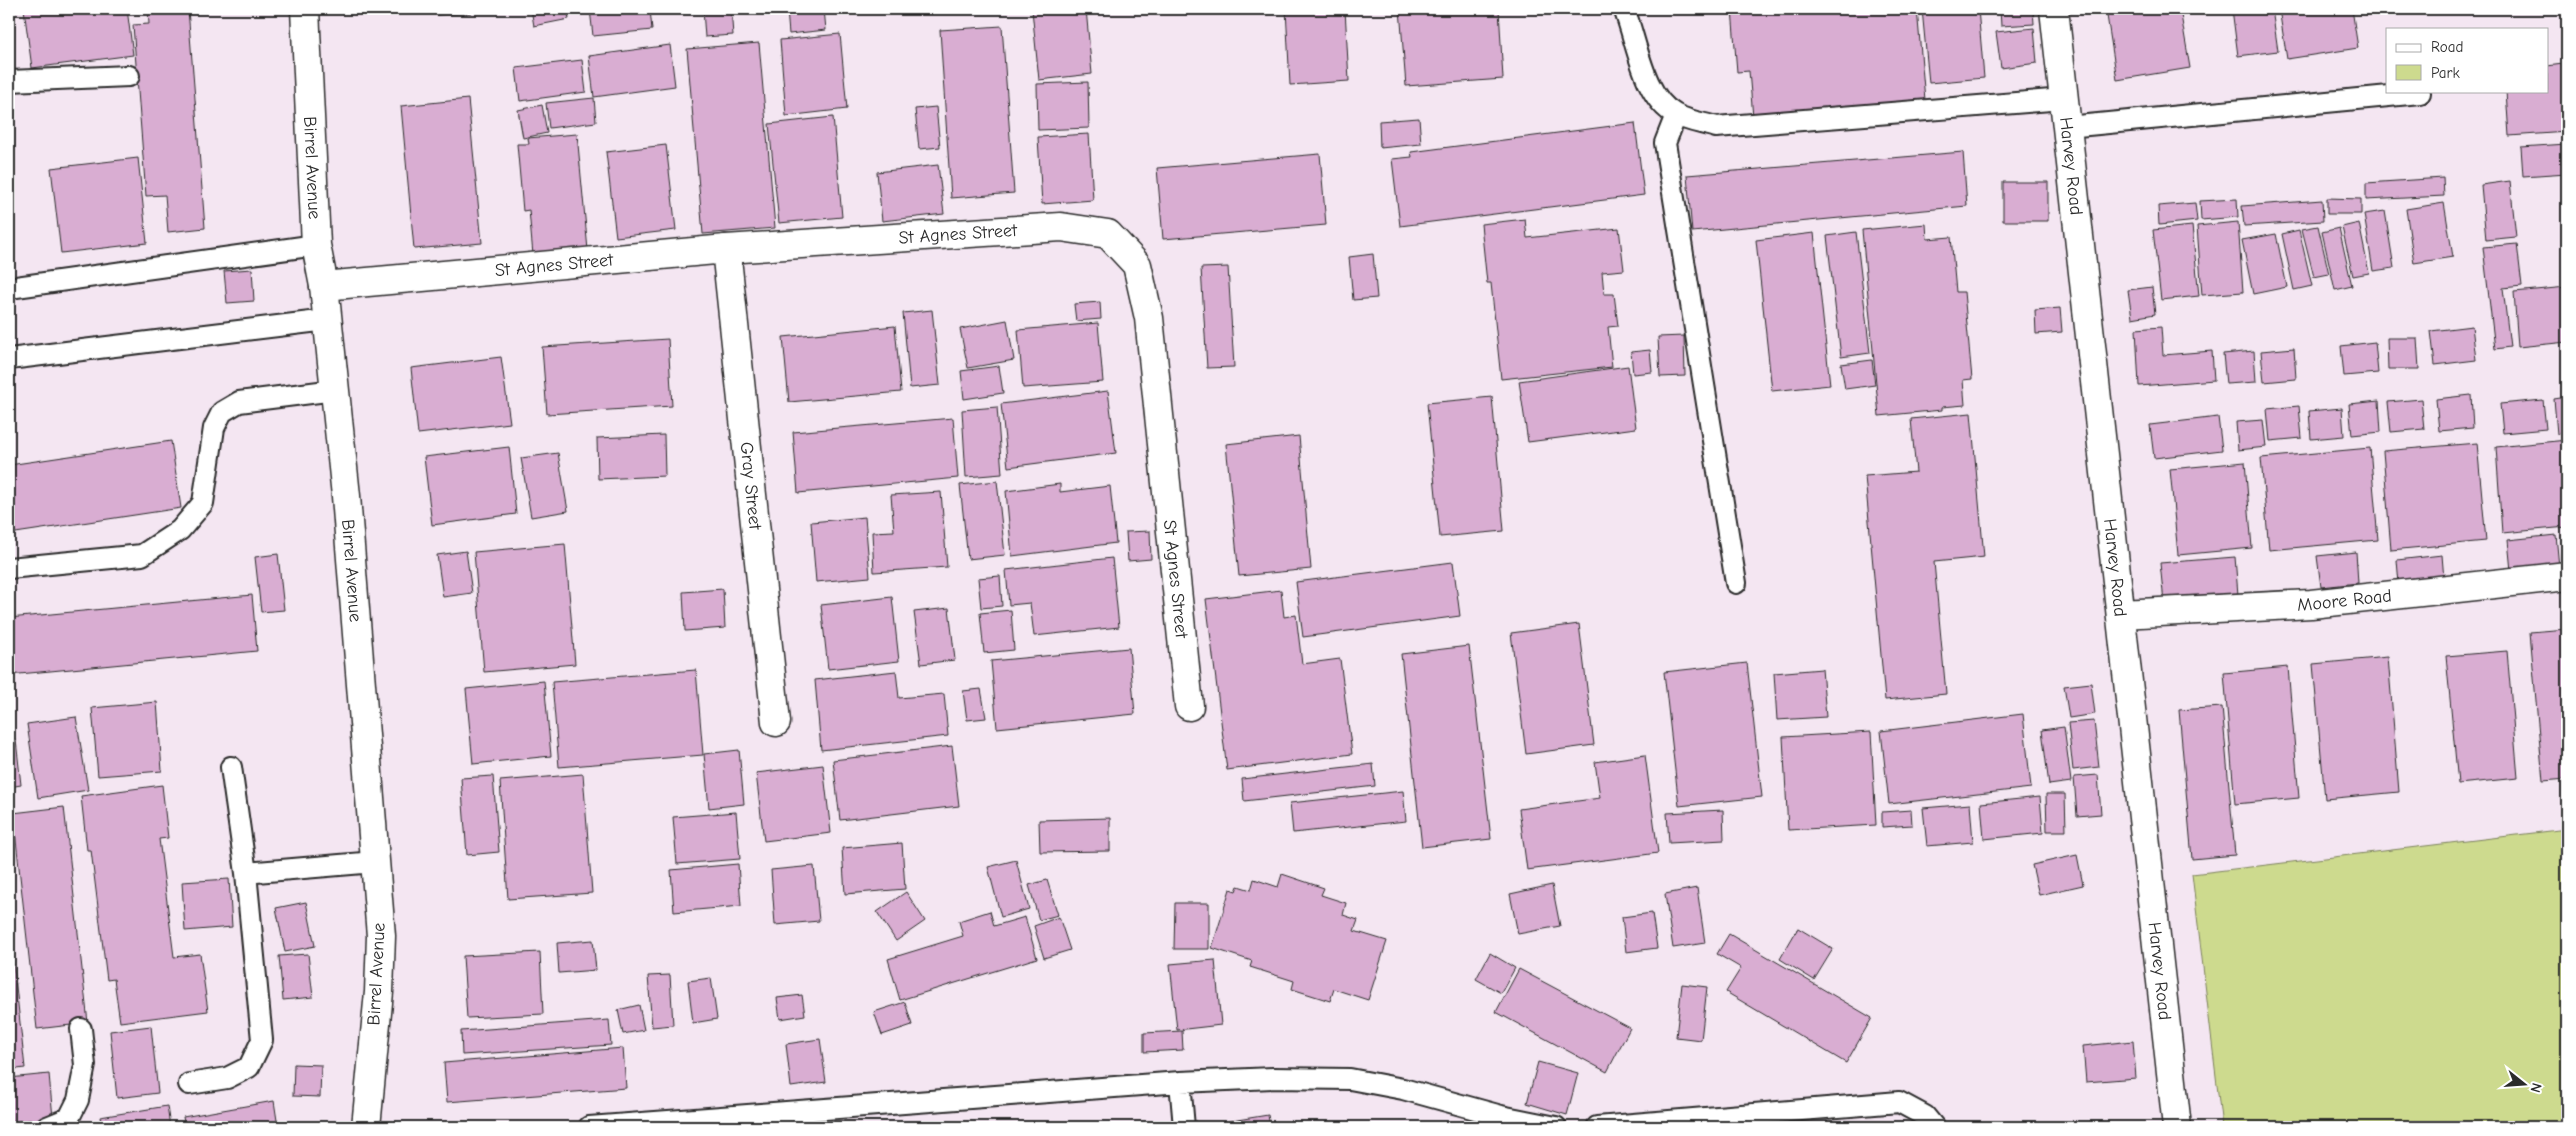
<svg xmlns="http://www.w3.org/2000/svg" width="2576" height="1136" font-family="'Comic Neue',sans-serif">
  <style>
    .green { fill: #cdda8e; stroke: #7c825c }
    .building { fill: #d9add2; stroke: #2b2b2b }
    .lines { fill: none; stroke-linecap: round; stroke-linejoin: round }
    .lane-casing { stroke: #2b2b2b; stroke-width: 24 }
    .street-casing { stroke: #2b2b2b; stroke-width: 31 }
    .secondary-casing { stroke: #2b2b2b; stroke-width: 31 }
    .lane { stroke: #fff; stroke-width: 20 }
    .street { stroke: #fff; stroke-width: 28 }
    .secondary { stroke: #fff; stroke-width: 28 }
    .labels { text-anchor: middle; stroke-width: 4; stroke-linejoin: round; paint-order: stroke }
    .street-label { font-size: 18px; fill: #2b2b2b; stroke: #fff }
  </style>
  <rect width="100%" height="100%" fill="#f4e6f2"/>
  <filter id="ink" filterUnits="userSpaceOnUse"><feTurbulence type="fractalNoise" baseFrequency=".02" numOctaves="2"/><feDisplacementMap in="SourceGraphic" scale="10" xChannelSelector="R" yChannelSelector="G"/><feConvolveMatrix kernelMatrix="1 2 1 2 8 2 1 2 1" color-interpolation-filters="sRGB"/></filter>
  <g filter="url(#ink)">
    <path class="green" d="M2567,829V1127H2222L2192,874Z"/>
    <path class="building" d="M24,9H127L133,55L32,68Z
      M148,9H188L205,228L168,232L165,195L146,196L133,25L149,24Z
      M437,9H471V13L437,15Z
      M531,9H567L569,19L534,26Z
      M590,9H650L652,30L593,36Z
      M731,9L733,35L705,37L703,10Z
      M824,9L826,30L789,34L787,10Z
      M1048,9H1086L1092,74L1039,80L1032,10Z
      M1286,9H1345L1349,81L1290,85Z
      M1400,9H1499L1503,79L1406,86Z
      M1732,9H1917L1925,100L1753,117L1749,71L1737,72Z
      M1922,9H1978L1984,78L1929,83Z
      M2000,9H2033L2034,24L2001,26Z
      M2106,9H2180L2190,68L2117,80Z
      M2232,9H2272L2278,51L2238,56Z
      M2279,9H2352L2358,48L2287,59Z
      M1002,26L1014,193L951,198L940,30Z
      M2034,28L2037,63L2001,68L1996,32Z
      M840,34L847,109L786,116L780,40Z
      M759,43L775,228L703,234L687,49Z
      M670,45L675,86L594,97L589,56Z
      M582,60L586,92L520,101L516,68Z
      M2563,64L2567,132L2509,136L2506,91H2547V66Z
      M1088,82L1089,128L1038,130L1037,84Z
      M594,98L596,122L549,128L546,103Z
      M468,99L482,243L414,249L401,106Z
      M542,105L547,133L523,138L518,110Z
      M936,107L940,147L919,149L915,109Z
      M833,117L842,217L779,223L769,124Z
      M1419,118L1421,144L1380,148L1379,121Z
      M1635,123L1644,195L1400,226L1392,159L1412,157L1411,152Z
      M577,134L588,250L533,255L529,210L523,211L517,144H529L528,138Z
      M1089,134L1093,200L1042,204L1038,137Z
      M2567,144V173L2523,176L2521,147Z
      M666,145L676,230L616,237L606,152Z
      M1963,152L1967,206L1692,232L1687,175Z
      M1320,154L1326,225L1163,239L1157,168Z
      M138,158L147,243L61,253L51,168Z
      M938,165L944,214L882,221L877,172Z
      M2443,178L2444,196L2366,200V183Z
      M2510,181L2516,237L2486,240L2481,185Z
      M2003,182H2048V221H2003Z
      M2327,198L2361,199V214H2327Z
      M2237,199L2238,217L2201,220L2200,201Z
      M2322,200L2323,221L2244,226L2242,206Z
      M2195,203L2197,221L2159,225L2158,206Z
      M2444,203L2453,257L2414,263L2406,209Z
      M2385,211L2394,268L2373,271L2364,214Z
      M1525,219L1527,238L1619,228L1624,270L1602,272L1604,294H1614L1618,326L1608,327L1612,367L1501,379L1491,283H1487L1481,224Z
      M2238,222L2243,292L2202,295L2197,226Z
      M2359,223L2369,273L2353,276L2342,227Z
      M1926,224L1927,239L1951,237L1956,292H1964L1972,379L1963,380L1965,405L1942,407V410L1879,416L1862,230Z
      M2192,226L2199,296L2161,300L2153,230Z
      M2318,226L2329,274L2314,277L2302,229Z
      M2339,228L2352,286L2335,290L2322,232Z
      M2299,230L2312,286L2294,290L2282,234Z
      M1856,232L1870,353L1841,357L1827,236Z
      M1814,233L1830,385L1772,391L1756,240Z
      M2276,234L2287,287L2253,294L2242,240Z
      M2517,244L2522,286L2503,288L2510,347L2495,349L2483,247Z
      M1373,254L1377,298L1353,300L1349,257Z
      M1228,267L1234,367L1207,368L1201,268Z
      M252,269L254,301L227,303L224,271Z
      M2152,287L2155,314L2132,318L2128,290Z
      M2567,287V342L2518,347L2514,292Z
      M1100,302L1101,319L1076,321L1074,304Z
      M2060,308L2062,332L2036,334L2035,310Z
      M932,310L940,385L910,388L903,313Z
      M1007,320L1014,360L968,368L960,329Z
      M1098,323L1103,382L1023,388L1018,330Z
      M895,326L901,392L789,402L783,337Z
      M2472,326L2476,360L2435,365L2431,331Z
      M2161,327L2163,355L2212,351L2214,380L2139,386L2136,329Z
      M1684,336L1685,376L1660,377L1658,337Z
      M2387,338H2417L2419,369H2388Z
      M668,339L672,406L547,414L542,347Z
      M2375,342L2378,373L2344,376L2341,346Z
      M2294,348L2296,379L2264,382L2261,351Z
      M1650,350L1652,372L1633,374L1631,352Z
      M2254,351L2256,382L2226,384L2223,354Z
      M501,357L510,423L418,434L411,368Z
      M1872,360L1875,385L1845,389L1841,364Z
      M999,366L1003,393L964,399L961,371Z
      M1628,366L1636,428L1528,442L1519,381Z
      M1108,391L1116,453L1008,467L1001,404Z
      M2471,395L2473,428L2439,431L2436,399Z
      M1492,397L1504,531L1440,537L1427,403Z
      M2567,397V432L2557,434L2554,399Z
      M2421,399L2424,429L2391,432L2388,402Z
      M2543,400L2546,429L2503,433L2500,404Z
      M2379,401L2381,432L2352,435L2349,404Z
      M2299,406L2302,438L2270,441L2267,409Z
      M997,407L1002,474L966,477L962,410Z
      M2342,408L2344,436L2311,439L2309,411Z
      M1971,413L1984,557L1934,562L1946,694L1885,700L1865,476L1916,472L1911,419Z
      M2218,417L2222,450L2154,458L2150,425Z
      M953,418L958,478L798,493L793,432Z
      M2263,420L2266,447L2238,450L2236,422Z
      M664,435L665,476L598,479L597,438Z
      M1299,436L1311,569L1239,576L1226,444Z
      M2567,440V527L2502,533L2496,447Z
      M171,441L181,508L9,534V465Z
      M2477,443L2486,541L2391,550L2383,451Z
      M509,447L516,514L432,525L424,457Z
      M2370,448L2378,540L2269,550L2261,458Z
      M558,453L568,511L531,517L521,458Z
      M2245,462L2252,548L2178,555L2170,469Z
      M997,481L1005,555L968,559L960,485Z
      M1060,484V492L1110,486L1116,543L1012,556L1006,491Z
      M941,492L947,567L874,572L872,532L894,531L891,495Z
      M865,517L870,577L816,582L811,522Z
      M1150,531L1151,559L1128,561L1126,532Z
      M2556,535L2559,567L2511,571L2508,540Z
      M565,544L575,664L484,672L474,552Z
      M466,551L472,593L443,597L437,555Z
      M2356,552L2358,583L2321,587L2317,556Z
      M278,554L284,610L261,612L255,557Z
      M2442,555L2444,580L2399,584L2397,560Z
      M2235,557L2238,595L2164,602L2160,563Z
      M1112,558L1119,627L1034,636L1030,603L1009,605L1006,570Z
      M1453,562L1460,616L1303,637L1296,582Z
      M1000,576L1002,606L981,608L978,578Z
      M723,589L725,628L685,631L683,592Z
      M1281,590L1284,617L1296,615L1302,664L1340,659L1352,754L1227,770L1206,599Z
      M252,595L257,651L9,675V618Z
      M892,597L899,661L828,669L821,605Z
      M949,608L955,660L921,664L914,612Z
      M1011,610L1014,650L984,653L980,613Z
      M1579,624L1594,745L1526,754L1511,633Z
      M2567,629V779L2543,781L2530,632Z
      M1469,646L1491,839L1422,847L1401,654Z
      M1129,648L1135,714L997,728L991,661Z
      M2507,651L2518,778L2458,784L2446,656Z
      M2388,657L2399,792L2325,799L2313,664Z
      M1747,663L1762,797L1679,806L1664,672Z
      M2288,667L2299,798L2235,804L2224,673Z
      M1822,669L1826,717L1777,720L1774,673Z
      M696,670L703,755L559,767L552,682Z
      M896,671L899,698L944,694L948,736L821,750L815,680Z
      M544,681L551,756L473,764L466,689Z
      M2091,683L2095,714L2069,718L2064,686Z
      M981,689L986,718L967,720L963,691Z
      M157,702L162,771L98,776L92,708Z
      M2222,707L2235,855L2192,859L2179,710Z
      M2023,714L2031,788L1889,804L1881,731Z
      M76,717L88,790L38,798L27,724Z
      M2094,721L2099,767L2073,770L2068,723Z
      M2064,727L2071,782L2049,785L2042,730Z
      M1871,732L1876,825L1788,830L1783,737Z
      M16,740L21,785L9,787V741Z
      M952,746L959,806L840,820L833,760Z
      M739,750L744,804L709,808L704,754Z
      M1645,755L1658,853L1527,870L1519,809L1600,798L1595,762Z
      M1373,764L1375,786L1244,801L1242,779Z
      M823,765L831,833L764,841L756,773Z
      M583,774L592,893L508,899L500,781Z
      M2098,775L2101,814L2077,816L2074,777Z
      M493,776L499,852L467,855L461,778Z
      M162,785L168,838L159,839L174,957L200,954L208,1011L120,1022L114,979L107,980L91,850H87L81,796Z
      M1403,791L1406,821L1293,833L1290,803Z
      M2046,794H2065L2066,831H2047Z
      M2040,797L2043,833L1984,839L1981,803Z
      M1970,804L1973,842L1927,846L1923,808Z
      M64,807L88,1023L37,1029L13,813Z
      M1723,810L1724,840L1669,843L1667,813Z
      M1911,810L1912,825L1882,827V812Z
      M736,812L740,859L677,864L673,817Z
      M1110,818V851L1040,852L1039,820Z
      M902,843L905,889L845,894L842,848Z
      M2077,855L2083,885L2039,895L2032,865Z
      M1016,860L1029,909L1001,917L988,867Z
      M738,864L741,906L674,912L671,870Z
      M814,866L819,921L775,925L771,870Z
      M1282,874L1324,888L1321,895L1346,903L1343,915L1358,920L1354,931L1387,941L1368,1000L1334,989L1330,1001L1292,989L1294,981L1250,967L1252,961L1212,948L1230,889L1236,891L1238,886L1251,890L1254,879L1278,887Z
      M229,879L232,927L185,931L182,882Z
      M1047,880L1058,915L1039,920L1029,885Z
      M1552,885L1560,926L1518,934L1510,894Z
      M1697,888L1705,943L1673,948L1665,894Z
      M906,892L925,921L896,941L877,912Z
      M306,902L315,946L285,952L276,908Z
      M1175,903H1209V949H1174Z
      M990,911L994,926L1025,917L1037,958L900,1000L888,959L963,936L959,921Z
      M1652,913L1657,948L1626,952L1622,917Z
      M1059,917L1070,950L1044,958L1034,926Z
      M9,923L25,1068L9,1070Z
      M1798,928L1833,949L1814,980L1780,959Z
      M1729,934L1872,1018L1846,1063L1726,992L1741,968L1717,954Z
      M593,940L596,970L559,973L557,943Z
      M540,952L543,1014L467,1018L463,956Z
      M1490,953L1515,968L1501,993L1476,979Z
      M308,954L313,997L283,1000L279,956Z
      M1215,960L1221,1025L1177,1030L1170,964Z
      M1519,969L1630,1028L1607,1072L1496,1012Z
      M670,975L673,1025L652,1027L648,976Z
      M711,978L717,1019L693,1023L688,981Z
      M1682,984L1707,987L1701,1040L1676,1037Z
      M802,995L805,1015L780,1019L777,998Z
      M905,1002L912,1025L882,1035L874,1012Z
      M639,1005L644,1030L623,1034L618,1010Z
      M609,1020L611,1045L462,1055L461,1031Z
      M151,1026L158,1093L117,1098L110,1031Z
      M1182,1031L1183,1050L1144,1052V1033Z
      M820,1039L826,1082L791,1087L786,1044Z
      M2133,1041L2136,1078L2086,1082L2083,1046Z
      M623,1048L626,1088L447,1102L444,1063Z
      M1538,1062L1578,1073L1567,1115L1527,1103Z
      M294,1064L321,1065L320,1097L293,1096Z
      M49,1074L53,1118L9,1122V1078Z
      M274,1101L278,1127H185L183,1117Z
      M167,1106L170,1127H102L100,1117Z
      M1268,1115L1270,1127H1226L1225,1122Z"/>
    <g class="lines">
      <g class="lane-casing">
        <path id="lane" d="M1624,9C1637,41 1643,97 1675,114C1686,121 1703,123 1716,127L2064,99
          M9,81L129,76
          M1676,115L1665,143L1736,583
          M2067,127L2420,93
          M9,288L316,245
          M9,359L327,320
          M9,568L142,555L180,530L203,503L214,428L222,412L239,402L335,390
          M246,873L375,862
          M1180,1082L1184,1127
          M189,1084L227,1078L249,1067L262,1040L246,873L231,767
          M47,1127L69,1118L78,1100L85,1065L81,1029
          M589,1127L1180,1082L1273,1078L1350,1079L1403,1089L1501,1116L1556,1127
          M1597,1127L1899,1102L1925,1116L1934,1127"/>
      </g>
      <g class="street-casing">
        <g id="street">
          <path id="s1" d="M2054,9L2177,1127"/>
          <path id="s2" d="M726,249L776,722"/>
          <path id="s3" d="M324,286L726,249L1061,227L1108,234L1137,265L1149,318L1189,706"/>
          <path id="s4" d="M2121,614L2311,604L2567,576"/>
        </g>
      </g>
      <g class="secondary-casing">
        <g id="secondary">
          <path id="s5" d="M305,9L316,245L324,286L346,496L381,936L379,992L366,1127"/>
        </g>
      </g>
      <use href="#lane" class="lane"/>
      <use href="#street" class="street"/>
      <use href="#secondary" class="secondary"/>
    </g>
  </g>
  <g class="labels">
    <g class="street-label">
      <text dy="6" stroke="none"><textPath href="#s1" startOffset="158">Harvey Road</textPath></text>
      <text dy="6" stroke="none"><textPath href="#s5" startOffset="159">Birrel Avenue</textPath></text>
      <text dy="6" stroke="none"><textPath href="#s3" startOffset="636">St Agnes Street</textPath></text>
      <text dy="6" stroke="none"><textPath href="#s3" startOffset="231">St Agnes Street</textPath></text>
      <text dy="6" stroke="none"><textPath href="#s2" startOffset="238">Gray Street</textPath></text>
      <text dy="6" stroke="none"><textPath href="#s1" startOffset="562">Harvey Road</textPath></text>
      <text dy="6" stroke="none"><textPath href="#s5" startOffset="564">Birrel Avenue</textPath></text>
      <text dy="6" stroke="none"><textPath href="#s3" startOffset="1146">St Agnes Street</textPath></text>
      <text dy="6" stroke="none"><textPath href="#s4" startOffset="224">Moore Road</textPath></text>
      <text dy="6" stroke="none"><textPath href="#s1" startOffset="968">Harvey Road</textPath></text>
      <text transform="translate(376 974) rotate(-87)" y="6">Birrel Avenue</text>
    </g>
  </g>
  <rect width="2576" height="1136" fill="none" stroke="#fff" stroke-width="30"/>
  <rect x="15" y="15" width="2546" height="1106" fill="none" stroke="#2b2b2b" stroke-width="2" filter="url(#ink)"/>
  <rect x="2386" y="28" width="162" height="65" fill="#ffffff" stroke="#aaaaaa"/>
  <rect x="2396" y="44" width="25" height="8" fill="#ffffff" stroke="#aaaaaa"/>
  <text x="2431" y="52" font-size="15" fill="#2b2b2b">Road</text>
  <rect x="2396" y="65" width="25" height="15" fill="#cdda8e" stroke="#aaaaaa"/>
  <text x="2431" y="78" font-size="15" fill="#2b2b2b">Park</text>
  <g transform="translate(2524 1084) rotate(107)" stroke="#ffffff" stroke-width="4" paint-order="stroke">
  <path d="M0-4L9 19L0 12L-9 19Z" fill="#2b2b2b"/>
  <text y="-8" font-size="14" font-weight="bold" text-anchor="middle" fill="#2b2b2b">N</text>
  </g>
</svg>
